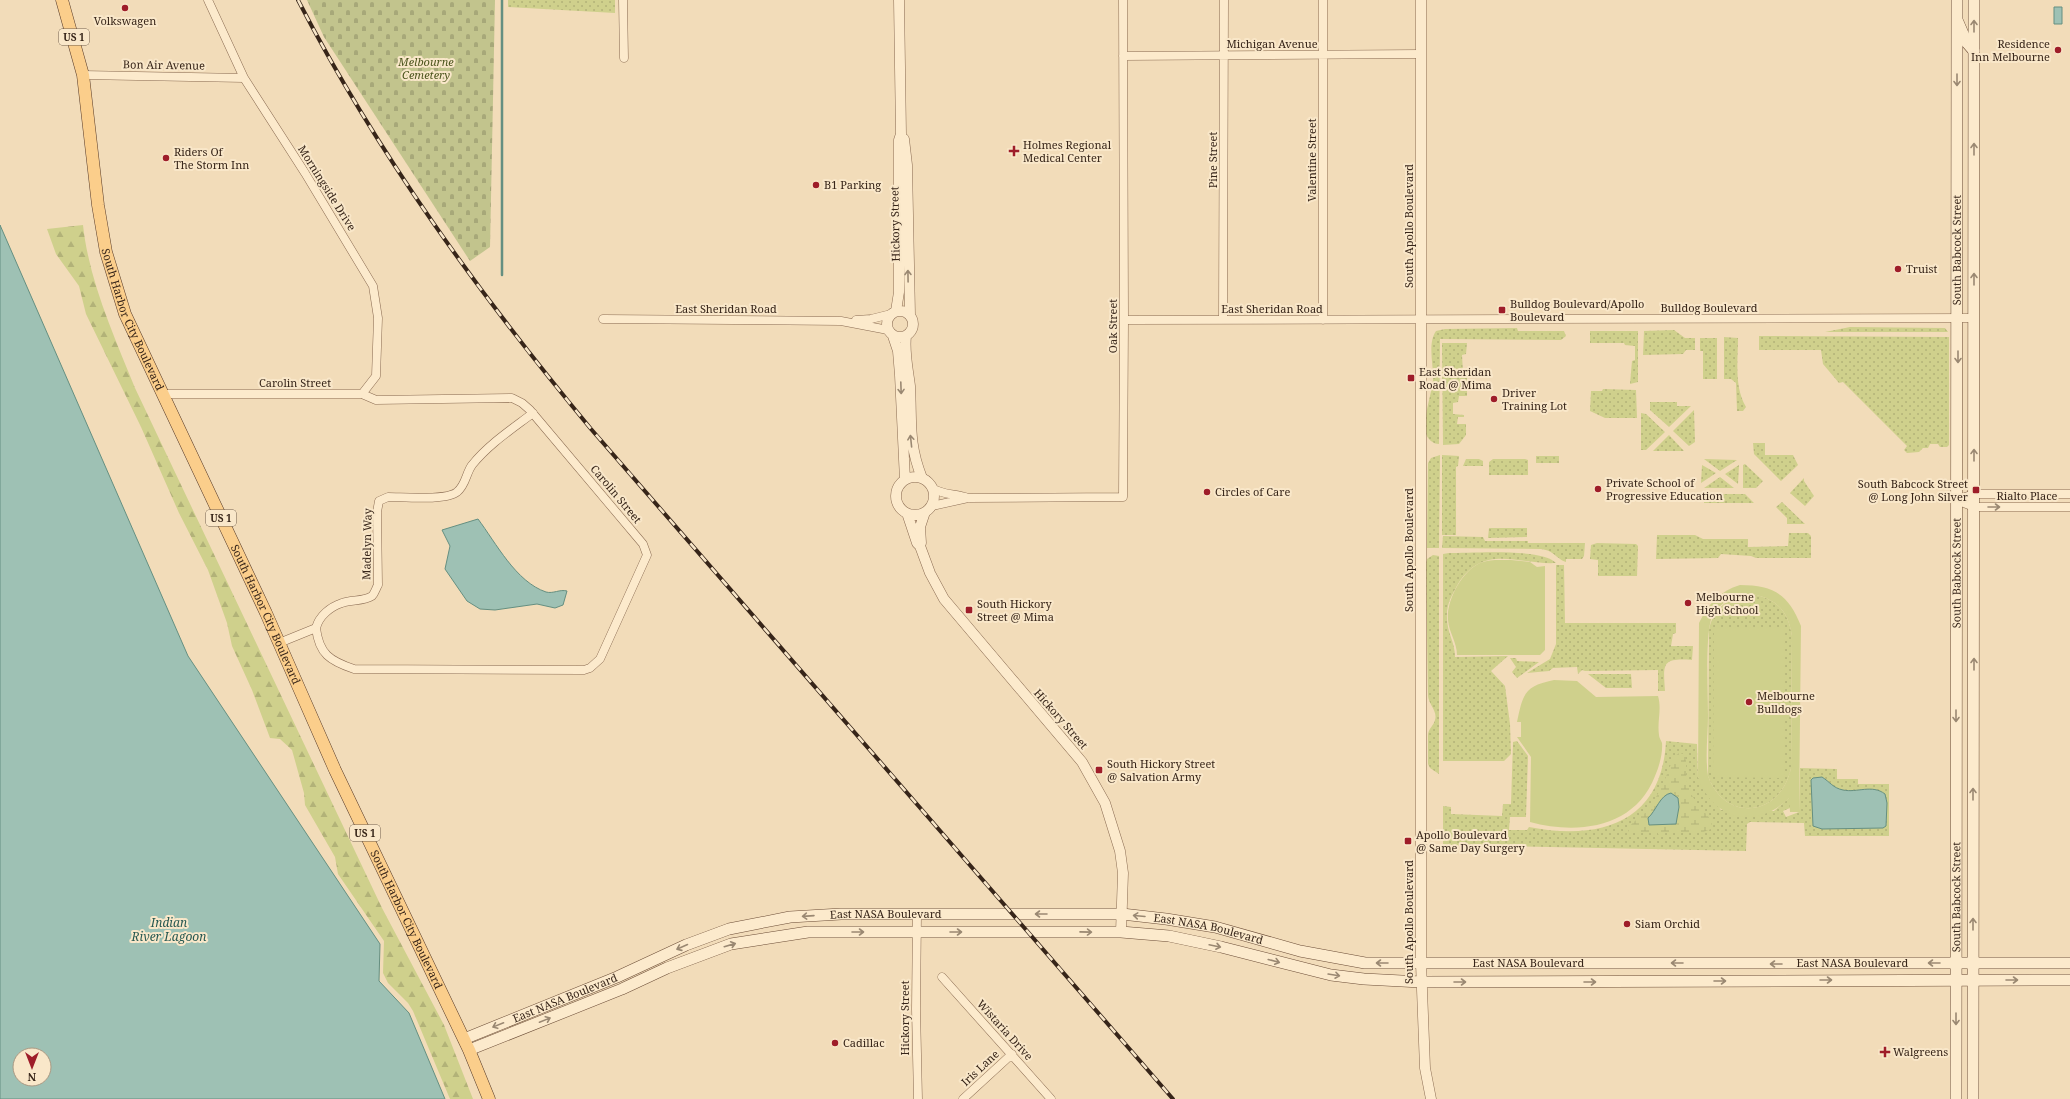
<svg xmlns="http://www.w3.org/2000/svg" width="2070" height="1099" font-family="'Noto Serif',serif">
  <style>
    .grass { fill: url(#grass-dots) }
    .forest { fill: url(#forest-firs) }
    .wetland { fill: url(#wetland-marsh) }
    .cemetery { fill: url(#cemetery-stones) }
    .pitch { fill: #cfd08c; fill-rule: evenodd }
    .water { fill: #9ec1b4; stroke: #658f81; fill-rule: evenodd }
    .lines { fill: none; stroke-linecap: round; stroke-linejoin: round }
    .stream { stroke: #658f81; stroke-width: 2.5 }
    .minor-casing { stroke: #8a6b52; stroke-width: 9 }
    .tertiary-casing { stroke: #8a6b52; stroke-width: 11 }
    .secondary-casing { stroke: #6b4c36; stroke-width: 12 }
    .primary-casing { stroke: #563928; stroke-width: 13 }
    .minor { stroke: #fceacc; stroke-width: 8 }
    .tertiary { stroke: #fceacc; stroke-width: 10 }
    .secondary { stroke: #fceacc; stroke-width: 11 }
    .primary { stroke: #fbce8b; stroke-width: 12 }
    .rail-casing { stroke: #372519; stroke-width: 4 }
    .rail { stroke: #f9e7c9; stroke-width: 2.5; stroke-dasharray: 8; stroke-linecap: butt }
    .oneway { stroke: #9a8872 }
    .poi-dot { fill: #9e1d29; stroke: #f9e7c9; stroke-width: 1.5 }
    .labels { text-anchor: middle; stroke-width: 4; stroke-linejoin: round; paint-order: stroke }
    .shield { fill: #f9e7c9; stroke: #715f4e; stroke-width: 1 }
    .shield-label { font-size: 10px; font-weight: bold; fill: #372519 }
    .poi-label { font-size: 11px; fill: #372519; stroke: #f9e7c9; text-anchor: start }
    .street-label { font-size: 11px; fill: #372519; stroke: #f9e7c9 }
    .park-label { font-size: 11px; font-style: italic; fill: #4c551d; stroke: #f9e7c9 }
    .water-label { font-size: 12px; font-style: italic; fill: #265851; stroke: #f9e7c9 }
  </style>
  <defs>
    <pattern id="grass-dots" width="8" height="8" patternUnits="userSpaceOnUse"><rect width="8" height="8" fill="#cfd08c"/><path d="M2 2h.1M6 6h.1" fill="none" stroke="#b2b278" stroke-width="1.8" stroke-linecap="round"/></pattern>
    <pattern id="forest-firs" width="22" height="20" patternUnits="userSpaceOnUse"><rect width="22" height="20" fill="#cfd08c"/><path d="M5 1l3.5 6h-7zM16 11l3.5 6h-7z" fill="#b2b278"/></pattern>
    <pattern id="wetland-marsh" width="20" height="14" patternUnits="userSpaceOnUse"><rect width="20" height="14" fill="#cfd08c"/><path d="M1 5h8M5 5V1M11 12h8M15 12V8" fill="none" stroke="#b2b278"/></pattern>
    <pattern id="cemetery-stones" width="16" height="16" patternUnits="userSpaceOnUse"><rect width="16" height="16" fill="#c2c48d"/><path d="M2 7V4a2 2 0 0 1 4 0v3zM10 15v-3a2 2 0 0 1 4 0v3z" fill="#a7a879"/></pattern>
  </defs>
  <rect width="100%" height="100%" fill="#f2dcb9"/>
  <path class="grass" d="M508,0H615V13L508,7Z
    M1850,327L1945,328L1948,332H1825Z
    M1517,328L1518,331H1564L1566,336L1561,340L1440,339L1439,444C1433,444 1427,439 1426,433C1423,415 1431,398 1433,380C1434,366 1427,344 1436,331L1445,329Z
    M1674,330L1685,338H1695V350H1686L1683,354L1643,355L1644,331Z
    M1590,331H1638V382L1630,384L1632,361L1635,360V346L1625,345L1624,343H1590Z
    M1759,336L1949,337V445L1947,447H1940L1938,444H1930L1928,448H1923L1919,452L1907,453L1904,450L1907,446L1843,382L1839,383L1823,364L1821,350H1759Z
    M1724,337L1738,338C1738,360 1734,387 1746,407L1743,411H1737L1736,383L1731,379H1724Z
    M1700,338H1717V379H1703V351H1700Z
    M1442,343H1467L1466,354L1462,355L1463,372H1467V396H1459L1458,402L1453,403V414L1464,415V417H1458L1457,424H1466V435L1459,444L1443,445Z
    M1603,389L1636,390L1637,418H1605L1590,411L1591,391H1602Z
    M1650,402H1677V406H1691L1669,427L1650,410Z
    M1694,410L1695,442L1689,446L1673,431Z
    M1641,413L1646,414L1665,432L1646,450H1641Z
    M1669,435L1684,451H1653Z
    M1753,443H1765V455H1793L1798,465L1781,481L1754,454Z
    M1440,455L1439,548H1427L1428,463L1431,458Z
    M1442,455L1459,456L1458,466L1456,467V535H1442Z
    M1536,456H1559V463H1536Z
    M1466,459H1479L1483,461V466H1463Z
    M1493,459H1525L1528,460V475H1489V462Z
    M1704,459L1737,460L1720,471Z
    M1745,464L1763,481L1756,488H1743V465Z
    M1702,465L1716,473L1701,483Z
    M1739,465L1738,484L1725,474Z
    M1720,477L1734,488H1704Z
    M1804,478V481L1814,496L1805,506L1790,493Z
    M1704,494H1745L1754,503H1704Z
    M1782,502L1805,524H1787V518L1776,507Z
    M1489,528H1527V537L1488,538Z
    M1789,533H1808L1811,536V558H1756L1751,556L1721,554L1718,558L1656,559L1657,535H1695L1703,539H1748V547L1788,546Z
    M1443,536L1483,537L1485,541H1528V543H1585L1584,556L1582,559H1566V562C1555,558 1555,551 1541,549L1442,548Z
    M1597,543L1636,544L1638,546L1637,576H1598V560L1590,559L1591,545Z
    M1449,553C1472,553 1543,548 1556,563C1518,565 1484,543 1458,584C1452,595 1446,605 1447,618C1447,633 1455,642 1455,657L1508,656L1491,671L1505,686L1510,724L1511,754L1504,761H1443V554Z
    M1433,555L1439,556V774L1430,768L1428,764V734C1429,728 1434,725 1435,720C1438,711 1428,704 1428,695L1426,564L1427,559Z
    M1556,565H1564L1565,623H1676V633L1673,634L1671,646H1693L1692,660C1662,658 1663,663 1665,691H1658V670L1585,671L1582,670L1578,674L1577,667L1553,668L1549,671L1527,673L1550,659L1556,644Z
    M1753,594C1778,600 1788,611 1792,636L1791,768C1781,816 1726,824 1708,776L1709,630C1713,607 1731,595 1753,594Z
    M1510,658H1516L1517,661L1539,662L1517,678L1512,672L1516,667Z
    M1588,674H1631L1632,688H1606Z
    M1517,741L1528,756L1526,817H1510L1509,830H1527L1529,827C1599,841 1662,823 1666,741L1697,744L1698,777L1721,810L1774,811L1790,797V808L1783,811L1786,817L1799,812L1800,768L1837,769V779H1858V784H1889V836H1805L1804,823L1750,822L1747,824L1746,851L1443,845V806L1451,807V814L1502,816L1503,804H1511L1513,742Z"/>
  <path class="forest" d="M83,225C89,281 114,336 135,388L382,908L444,1025L473,1099H450L413,1011L408,1003L388,983L383,973L384,941L338,874L335,857L305,805L304,793L292,750L280,739L270,738L252,690L232,646L227,623L208,570L179,513L141,427L86,314L79,286L56,254L47,229Z"/>
  <path class="wetland" d="M1679,753L1684,754C1688,763 1685,773 1687,782C1692,801 1701,807 1712,821L1711,829L1701,833H1661L1658,835V833H1631L1628,831C1630,822 1639,819 1645,813C1650,806 1655,799 1659,792C1666,782 1670,758 1679,753Z"/>
  <path class="cemetery" d="M307,0H495L490,247L470,261L324,37Z"/>
  <path class="pitch" d="M1511,560L1530,562L1537,567L1545,566V650L1540,655H1457C1457,642 1449,633 1448,620C1446,601 1462,571 1480,563C1489,559 1501,560 1511,560Z
    M1740,585C1774,585 1789,595 1801,626L1799,812H1790L1789,798C1757,830 1713,821 1698,777L1699,623C1708,604 1720,591 1740,585ZM1753,594C1778,600 1788,611 1792,636L1791,768C1781,816 1726,824 1708,776C1705,756 1708,735 1708,715C1708,694 1705,633 1712,617C1720,601 1736,595 1753,594Z
    M1714,627L1785,628L1784,778L1713,777Z
    M1554,680L1577,681L1596,697L1658,696C1662,709 1657,721 1659,735C1659,738 1661,740 1662,743C1663,753 1659,767 1655,776C1635,828 1578,835 1530,822L1531,757L1517,737H1521V722H1517C1523,694 1524,686 1554,680Z"/>
  <path class="water" d="M2054,7H2062V24H2054Z
    M0,225L188,656L380,944L379,981L409,1013L445,1099H0ZM20,1055H44V1079H20Z
    M478,519C496,543 516,582 546,592C553,594 560,589 567,591L563,605L555,608L537,604L495,610L480,609L467,601L445,569L450,546L442,530Z
    M1822,777C1830,782 1833,788 1843,790C1857,793 1872,784 1885,794L1887,803L1886,826L1883,828L1822,829L1813,826L1811,780L1813,778Z
    M1671,793L1678,798L1679,807L1676,824L1649,825L1648,818C1656,811 1660,795 1671,793Z"/>
  <g class="lines">
    <path class="stream" d="M502,275V0"/>
    <g class="minor-casing">
      <path id="minor" d="M208,0L244,78L305,173L373,286L378,318L376,376L362,394
        M623,0L624,58
        M1323,0V320
        M1123,56L1421,54
        M83,75L244,78
        M603,319L841,321L888,330
        M856,320L871,319L891,314
        M1124,320L1974,318
        M1223,320L1224,0
        M162,394H362L376,400L512,398L522,403L530,410L643,544L647,555L600,659L590,668L584,670L354,669C330,661 319,654 316,628
        M932,488C945,496 955,493 968,498
        M1956,500L1974,507H2070
        M1956,500L1974,494H2070
        M932,506L968,498L1123,497L1124,320L1123,0
        M279,643L316,628C319,616 330,607 342,603C351,599 363,602 372,596C375,593 376,588 378,585L377,512L379,501L388,497C403,497 446,501 457,492C466,485 466,473 472,465C489,444 512,429 533,413
        M917,914L916,1009L918,1099
        M942,977L1051,1099
        M963,1099L1012,1054"/>
    </g>
    <g class="tertiary-casing">
      <path id="tertiary" d="M1421,0V963L1425,1068L1431,1099
        M904,139L907,165L910,315
        M887 324a13 13 0 1 1 26 0a13 13 0 1 1-26 0Z
        M896,311L899,292V140L901,134L899,0
        M893,336L898,351L900,375L905,480
        M906,336C904,353 908,369 910,386C912,422 908,443 922,478
        M896 496a19 19 0 1 1 38 0a19 19 0 1 1-38 0Z
        M907,513L917,543L920,546L930,573L944,599L1082,762L1105,803L1120,851L1123,873L1121,932
        M921,543L920,527L925,512"/>
    </g>
    <g class="secondary-casing">
      <g id="secondary">
        <path d="M1958,22L1967,43L1974,51"/>
        <path id="s1" d="M464,1039L617,977L686,945L729,929L790,917L841,914H1122L1166,919L1215,927L1300,951L1365,963H2070"/>
        <path d="M469,1050L622,989L667,968L731,944L808,932H1121L1169,936L1221,947L1331,975L1364,979L1421,982L2070,980"/>
        <path id="s2" d="M1956,1099L1957,0"/>
        <path d="M1973,1099L1974,0"/>
      </g>
    </g>
    <g class="primary-casing">
      <g id="primary">
        <path id="s3" d="M62,0L83,75L98,205L106,252L125,314L266,613L335,770L469,1050L489,1099"/>
      </g>
    </g>
    <use href="#minor" class="minor"/>
    <use href="#tertiary" class="tertiary"/>
    <use href="#secondary" class="secondary"/>
    <use href="#primary" class="primary"/>
    <g class="rail-casing">
      <path id="rail" d="M298,0C378,155 480,295 591,429L1173,1099"/>
    </g>
    <use href="#rail" class="rail"/>
  </g>
  <defs><path id="oneway-shaft" d="M-6 0H5M1.5-3L5.5 0L1.5 3" fill="none" stroke-width="1.6" stroke-linecap="round" stroke-linejoin="round"/></defs>
  <g class="oneway">
    <use href="#oneway-shaft" transform="translate(1974 26) rotate(-90)"/>
    <use href="#oneway-shaft" transform="translate(1957 80) rotate(90)"/>
    <use href="#oneway-shaft" transform="translate(1974 149) rotate(-90)"/>
    <use href="#oneway-shaft" transform="translate(908 276) rotate(-91)"/>
    <use href="#oneway-shaft" transform="translate(1974 279) rotate(-90)"/>
    <use href="#oneway-shaft" transform="translate(1958 357) rotate(90)"/>
    <use href="#oneway-shaft" transform="translate(901 388) rotate(88)"/>
    <use href="#oneway-shaft" transform="translate(911 441) rotate(-96)"/>
    <use href="#oneway-shaft" transform="translate(1974 455) rotate(-90)"/>
    <use href="#oneway-shaft" transform="translate(1994 507)"/>
    <use href="#oneway-shaft" transform="translate(1974 664) rotate(-90)"/>
    <use href="#oneway-shaft" transform="translate(1956 716) rotate(90)"/>
    <use href="#oneway-shaft" transform="translate(1973 794) rotate(-90)"/>
    <use href="#oneway-shaft" transform="translate(1041 914) rotate(-180)"/>
    <use href="#oneway-shaft" transform="translate(808 916) rotate(176)"/>
    <use href="#oneway-shaft" transform="translate(1139 916) rotate(-175)"/>
    <use href="#oneway-shaft" transform="translate(1973 924) rotate(-90)"/>
    <use href="#oneway-shaft" transform="translate(858 932)"/>
    <use href="#oneway-shaft" transform="translate(956 932)"/>
    <use href="#oneway-shaft" transform="translate(1086 932) rotate(1)"/>
    <use href="#oneway-shaft" transform="translate(730 945) rotate(-16)"/>
    <use href="#oneway-shaft" transform="translate(1215 946) rotate(12)"/>
    <use href="#oneway-shaft" transform="translate(682 947) rotate(156)"/>
    <use href="#oneway-shaft" transform="translate(1274 961) rotate(15)"/>
    <use href="#oneway-shaft" transform="translate(1382 963) rotate(180)"/>
    <use href="#oneway-shaft" transform="translate(1677 963) rotate(180)"/>
    <use href="#oneway-shaft" transform="translate(1934 963) rotate(180)"/>
    <use href="#oneway-shaft" transform="translate(1776 964) rotate(-180)"/>
    <use href="#oneway-shaft" transform="translate(1334 975) rotate(9)"/>
    <use href="#oneway-shaft" transform="translate(1826 980)"/>
    <use href="#oneway-shaft" transform="translate(2012 980)"/>
    <use href="#oneway-shaft" transform="translate(1720 981)"/>
    <use href="#oneway-shaft" transform="translate(1460 982)"/>
    <use href="#oneway-shaft" transform="translate(1590 982)"/>
    <use href="#oneway-shaft" transform="translate(1956 1019) rotate(90)"/>
    <use href="#oneway-shaft" transform="translate(545 1020) rotate(-22)"/>
    <use href="#oneway-shaft" transform="translate(498 1025) rotate(158)"/>
  </g>
  <g class="poi-dot">
    <circle cx="125" cy="8" r="4"/>
    <circle cx="2058" cy="50" r="4"/>
    <path d="M1012 145h4v4h4v4h-4v4h-4v-4h-4v-4h4z"/>
    <circle cx="166" cy="158" r="4"/>
    <circle cx="816" cy="185" r="4"/>
    <circle cx="1898" cy="269" r="4"/>
    <rect x="1498" y="306" width="8" height="8" rx="2"/>
    <rect x="1407" y="374" width="8" height="8" rx="2"/>
    <circle cx="1494" cy="399" r="4"/>
    <circle cx="1598" cy="489" r="4"/>
    <rect x="1972" y="486" width="8" height="8" rx="2"/>
    <circle cx="1207" cy="492" r="4"/>
    <circle cx="1688" cy="603" r="4"/>
    <rect x="965" y="606" width="8" height="8" rx="2"/>
    <circle cx="1749" cy="702" r="4"/>
    <rect x="1095" y="766" width="8" height="8" rx="2"/>
    <rect x="1404" y="837" width="8" height="8" rx="2"/>
    <circle cx="1627" cy="924" r="4"/>
    <circle cx="835" cy="1043" r="4"/>
    <path d="M1883 1046h4v4h4v4h-4v4h-4v-4h-4v-4h4z"/>
  </g>
  <g class="labels">
    <g class="shield">
      <rect x="59" y="29" width="30" height="16" rx="3"/>
      <rect x="206" y="510" width="30" height="16" rx="3"/>
      <rect x="350" y="825" width="30" height="16" rx="3"/>
    </g>
    <g class="shield-label">
      <text x="74" y="41">US 1</text>
      <text x="221" y="522">US 1</text>
      <text x="365" y="837">US 1</text>
    </g>
    <g class="poi-label">
      <text x="125" y="25" text-anchor="middle">Volkswagen</text>
      <text x="2050" y="48" text-anchor="end">Residence<tspan x="2050" dy="13">Inn Melbourne</tspan></text>
      <text x="1023" y="149">Holmes Regional<tspan x="1023" dy="13">Medical Center</tspan></text>
      <text x="174" y="156">Riders Of<tspan x="174" dy="13">The Storm Inn</tspan></text>
      <text x="824" y="189">B1 Parking</text>
      <text x="1906" y="273">Truist</text>
      <text x="1510" y="308">Bulldog Boulevard/Apollo<tspan x="1510" dy="13">Boulevard</tspan></text>
      <text x="1419" y="376">East Sheridan<tspan x="1419" dy="13">Road @ Mima</tspan></text>
      <text x="1502" y="397">Driver<tspan x="1502" dy="13">Training Lot</tspan></text>
      <text x="1606" y="487">Private School of<tspan x="1606" dy="13">Progressive Education</tspan></text>
      <text x="1968" y="488" text-anchor="end">South Babcock Street<tspan x="1968" dy="13">@ Long John Silver</tspan></text>
      <text x="1215" y="496">Circles of Care</text>
      <text x="1696" y="601">Melbourne<tspan x="1696" dy="13">High School</tspan></text>
      <text x="977" y="608">South Hickory<tspan x="977" dy="13">Street @ Mima</tspan></text>
      <text x="1757" y="700">Melbourne<tspan x="1757" dy="13">Bulldogs</tspan></text>
      <text x="1107" y="768">South Hickory Street<tspan x="1107" dy="13">@ Salvation Army</tspan></text>
      <text x="1416" y="839">Apollo Boulevard<tspan x="1416" dy="13">@ Same Day Surgery</tspan></text>
      <text x="1635" y="928">Siam Orchid</text>
      <text x="843" y="1047">Cadillac</text>
      <text x="1893" y="1056">Walgreens</text>
    </g>
    <g class="street-label">
      <text x="1272" y="48">Michigan Avenue</text>
      <text transform="translate(164 65) rotate(1)" y="4">Bon Air Avenue</text>
      <text transform="translate(1213 160) rotate(-90)" y="4">Pine Street</text>
      <text transform="translate(1312 160) rotate(-90)" y="4">Valentine Street</text>
      <text transform="translate(327 188) rotate(58)" y="4">Morningside Drive</text>
      <text transform="translate(895 224) rotate(-91)" y="4">Hickory Street</text>
      <text transform="translate(1409 226) rotate(-90)" y="4">South Apollo Boulevard</text>
      <text dy="4" stroke="none"><textPath href="#s2" startOffset="849">South Babcock Street</textPath></text>
      <text x="1709" y="312">Bulldog Boulevard</text>
      <text x="726" y="313">East Sheridan Road</text>
      <text x="1272" y="313">East Sheridan Road</text>
      <text dy="4" stroke="none"><textPath href="#s3" startOffset="329">South Harbor City Boulevard</textPath></text>
      <text transform="translate(1113 326) rotate(-90)" y="4">Oak Street</text>
      <text x="295" y="387">Carolin Street</text>
      <text transform="translate(616 494) rotate(50)" y="4">Carolin Street</text>
      <text x="2027" y="500">Rialto Place</text>
      <text transform="translate(367 544) rotate(-89)" y="4">Madelyn Way</text>
      <text transform="translate(1409 550) rotate(-90)" y="4">South Apollo Boulevard</text>
      <text dy="4" stroke="none"><textPath href="#s2" startOffset="526">South Babcock Street</textPath></text>
      <text dy="4" stroke="none"><textPath href="#s3" startOffset="653">South Harbor City Boulevard</textPath></text>
      <text transform="translate(1061 719) rotate(49)" y="4">Hickory Street</text>
      <text dy="4" stroke="none"><textPath href="#s2" startOffset="202">South Babcock Street</textPath></text>
      <text dy="4" stroke="none"><textPath href="#s1" startOffset="445">East NASA Boulevard</textPath></text>
      <text dy="4" stroke="none"><textPath href="#s3" startOffset="989">South Harbor City Boulevard</textPath></text>
      <text transform="translate(1409 922) rotate(-90)" y="4">South Apollo Boulevard</text>
      <text dy="4" stroke="none"><textPath href="#s1" startOffset="769">East NASA Boulevard</textPath></text>
      <text dy="4" stroke="none"><textPath href="#s1" startOffset="1093">East NASA Boulevard</textPath></text>
      <text dy="4" stroke="none"><textPath href="#s1" startOffset="1417">East NASA Boulevard</textPath></text>
      <text dy="4" stroke="none"><textPath href="#s1" startOffset="109">East NASA Boulevard</textPath></text>
      <text transform="translate(905 1018) rotate(-90)" y="4">Hickory Street</text>
      <text transform="translate(1005 1030) rotate(48)" y="4">Wistaria Drive</text>
      <text transform="translate(980 1068) rotate(-43)" y="4">Iris Lane</text>
    </g>
    <g class="park-label">
      <text x="426" y="66">Melbourne<tspan x="426" dy="13">Cemetery</tspan></text>
    </g>
    <g class="water-label">
      <text x="169" y="927">Indian<tspan x="169" dy="14">River Lagoon</tspan></text>
    </g>
  </g>
  <g transform="translate(32 1067) rotate(180)"><circle r="19" fill="#f9e7c9" stroke="#ab9983"/>
  <path d="M0-3L7 15L0 10L-7 15Z" fill="#9e1d29"/>
  <text y="-6" font-size="11" font-weight="bold" text-anchor="middle" fill="#372519">N</text>
  </g>
</svg>
